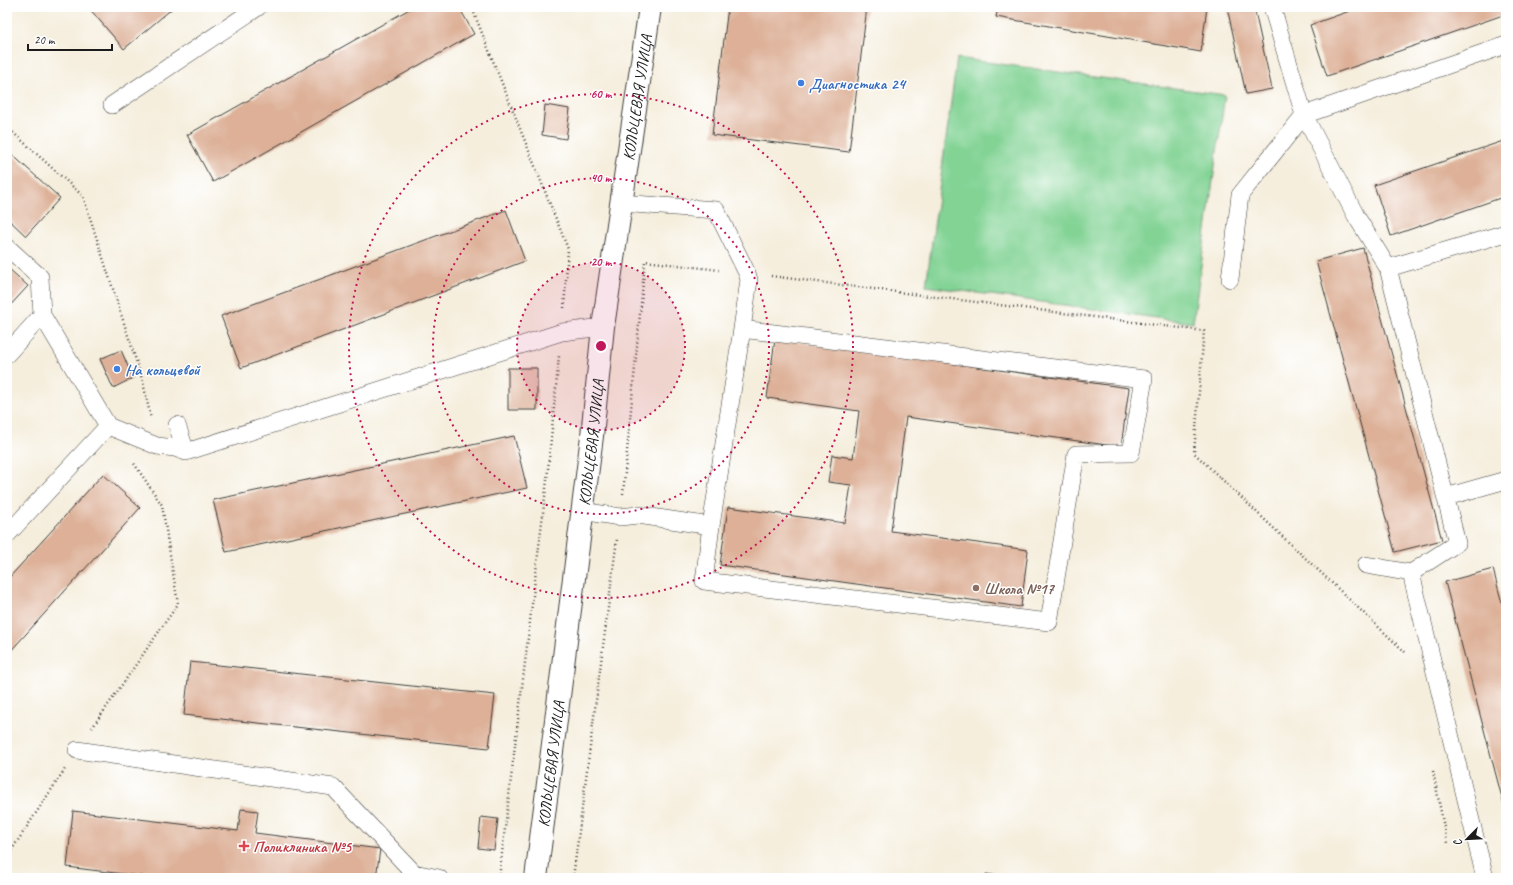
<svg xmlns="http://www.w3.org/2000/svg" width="1513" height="885" font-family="Caveat,sans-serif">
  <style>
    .green { fill: #82d394; stroke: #4f7858 }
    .building { fill: #ddb097 }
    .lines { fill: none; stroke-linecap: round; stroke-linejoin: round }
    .service-casing { stroke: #3d3c39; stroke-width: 18 }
    .minor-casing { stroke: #3d3c39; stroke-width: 24 }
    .path { stroke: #3d3c39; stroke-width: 2.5; stroke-dasharray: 1 3; stroke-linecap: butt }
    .service { stroke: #fff; stroke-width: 17 }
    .minor { stroke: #fff; stroke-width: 22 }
    .ring { fill: none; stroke: #c2185b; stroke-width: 2; stroke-dasharray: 2 4 }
    .shop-dot { fill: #3f7fe0; stroke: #fff; stroke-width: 1.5 }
    .education-dot { fill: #8d6e63; stroke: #fff; stroke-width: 1.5 }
    .health-dot { fill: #e0444e; stroke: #fff; stroke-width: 1.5 }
    .labels { text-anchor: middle; stroke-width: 3; stroke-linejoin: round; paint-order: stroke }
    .shop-label { font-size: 16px; font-weight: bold; fill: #366cbe; stroke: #fff; text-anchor: start }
    .street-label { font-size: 16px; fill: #1c1c1c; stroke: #fff }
    .education-label { font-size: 16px; font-weight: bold; fill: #785e54; stroke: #fff; text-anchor: start }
    .health-label { font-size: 16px; font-weight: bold; fill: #be3a42; stroke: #fff; text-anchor: start }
    .centre { fill: #c2185b; stroke: #fff; stroke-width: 2 }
    .ring-label { font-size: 12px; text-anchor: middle; font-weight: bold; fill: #c2185b; stroke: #fff; stroke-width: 3; stroke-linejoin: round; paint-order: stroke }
  </style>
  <rect width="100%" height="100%" fill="#fff"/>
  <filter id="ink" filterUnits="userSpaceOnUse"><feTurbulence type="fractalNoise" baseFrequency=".025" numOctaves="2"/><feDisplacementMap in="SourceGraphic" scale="8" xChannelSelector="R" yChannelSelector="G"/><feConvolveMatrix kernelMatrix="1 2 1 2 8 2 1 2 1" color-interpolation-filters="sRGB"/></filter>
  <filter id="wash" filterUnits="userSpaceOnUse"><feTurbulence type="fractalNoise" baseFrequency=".012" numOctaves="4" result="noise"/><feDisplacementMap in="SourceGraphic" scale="16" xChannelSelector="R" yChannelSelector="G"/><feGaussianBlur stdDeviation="0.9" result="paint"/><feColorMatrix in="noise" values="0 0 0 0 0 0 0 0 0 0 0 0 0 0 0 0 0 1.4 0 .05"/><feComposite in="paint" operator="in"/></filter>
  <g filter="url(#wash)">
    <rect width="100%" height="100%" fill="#f5eedd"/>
    <path class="green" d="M957,58L1225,95L1193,323L926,286Z"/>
    <g id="blocks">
      <path class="building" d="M90,7H174L124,49L89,8Z
        M413,7H459L474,34L213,182L187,135Z
        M728,7H867L849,152L712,135Z
        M998,7H1207L1201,52L996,17Z
        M1227,7H1254L1272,89L1246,94Z
        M1361,7H1506V14L1327,76L1310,25Z
        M545,105L570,109L566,139L542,135Z
        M1506,140V196L1391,236L1374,185Z
        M7,150L60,198L26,236L7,218Z
        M506,210L525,261L241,368L221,316Z
        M1363,248L1442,540L1395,552L1316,261Z
        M7,267L28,286L7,309Z
        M775,339L1129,388L1121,447L906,417L891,531L1028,550L1021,607L720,565L728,507L845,523L851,485L828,482L832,455L853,458L859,411L767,398Z
        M121,350L133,378L113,388L100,359Z
        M508,368H537V410H508Z
        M514,436L527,488L226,552L213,500Z
        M103,474L140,508L7,655V580Z
        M1493,569L1506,619V813L1445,582Z
        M190,662L495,695L489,748L184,715Z
        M241,809L258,811L255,833L380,849L376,878H156L67,867L73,811L238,831Z
        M481,817L498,819L494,850L478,848Z
        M986,874L1007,877V878H985Z"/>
    </g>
  </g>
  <g filter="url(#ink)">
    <use href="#blocks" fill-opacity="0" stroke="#3d3c39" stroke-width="1"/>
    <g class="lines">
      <g class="service-casing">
        <path id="service" d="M1272,7L1304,115L1356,216L1388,268L1506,233
          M112,105L258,7
          M7,247L40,277L42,315
          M1388,268L1457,543L1411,573L1485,878
          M1230,279L1240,195L1304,115L1506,45
          M7,354L42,315L108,426L7,535
          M177,425L186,452
          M108,426L157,446L175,448L186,452L562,332L603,327
          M1446,497L1506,480
          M582,511L620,517L638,515L711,526L742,329L749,280L747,273L716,210L620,203
          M711,526L704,581L1049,622L1076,454L1131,453L1144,379L742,329
          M1366,565L1411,573
          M77,750L333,787L414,873L439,878"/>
      </g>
      <g class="minor-casing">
        <g id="minor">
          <path id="s1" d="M536,878L592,436L603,327L650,7"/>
        </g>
      </g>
      <path class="path" d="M469,7L474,13L568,249L564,309
        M7,127L83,196L143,382L151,419
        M771,276L1204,331L1194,453L1405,652
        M623,494L645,261L719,270
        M92,728L178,604L162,505L133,462
        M1433,771L1447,843
        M7,857L65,769
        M499,878L547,480L559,356
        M573,878L617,539"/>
      <use href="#service" class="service"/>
      <use href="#minor" class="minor"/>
    </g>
  </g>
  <circle cx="601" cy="346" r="84" fill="#c2185b" fill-opacity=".12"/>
  <g class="ring">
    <circle cx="601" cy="346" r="84"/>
    <circle cx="601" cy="346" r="168"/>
    <circle cx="601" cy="346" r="252"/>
  </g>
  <g class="shop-dot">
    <circle cx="801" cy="83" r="4"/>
    <circle cx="117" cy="369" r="4"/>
  </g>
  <circle class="education-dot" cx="976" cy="588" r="4"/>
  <path class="health-dot" d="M242 840h4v4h4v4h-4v4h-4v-4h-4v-4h4z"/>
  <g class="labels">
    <g class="shop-label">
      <text x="809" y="89">Диагностика 24</text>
      <text x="125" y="375">На кольцевой</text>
    </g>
    <g class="street-label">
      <text dy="6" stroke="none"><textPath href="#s1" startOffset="787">КОЛЬЦЕВАЯ УЛИЦА</textPath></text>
      <text dy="6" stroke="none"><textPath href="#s1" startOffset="439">КОЛЬЦЕВАЯ УЛИЦА</textPath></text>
      <text dy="6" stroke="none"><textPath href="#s1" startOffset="115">КОЛЬЦЕВАЯ УЛИЦА</textPath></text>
    </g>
    <g class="education-label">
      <text x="984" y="594">Школа №17</text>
    </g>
    <g class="health-label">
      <text x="253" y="852">Поликлиника №5</text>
    </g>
  </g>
  <circle cx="601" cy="346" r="6" class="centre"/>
  <g class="ring-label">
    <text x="601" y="98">60 m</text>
    <text x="601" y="182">40 m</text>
    <text x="601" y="266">20 m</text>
  </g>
  <rect width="1513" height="885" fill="none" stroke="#fff" stroke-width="24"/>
  <g transform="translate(1467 839) rotate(246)" stroke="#ffffff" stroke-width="3" paint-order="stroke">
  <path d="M0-3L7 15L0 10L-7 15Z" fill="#1c1c1c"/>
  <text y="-6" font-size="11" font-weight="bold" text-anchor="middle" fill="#1c1c1c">С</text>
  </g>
  <path d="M28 44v6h84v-6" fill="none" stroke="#1c1c1c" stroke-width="2"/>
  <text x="34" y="44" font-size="12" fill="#1c1c1c" stroke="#ffffff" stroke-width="3" paint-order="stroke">20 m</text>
</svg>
